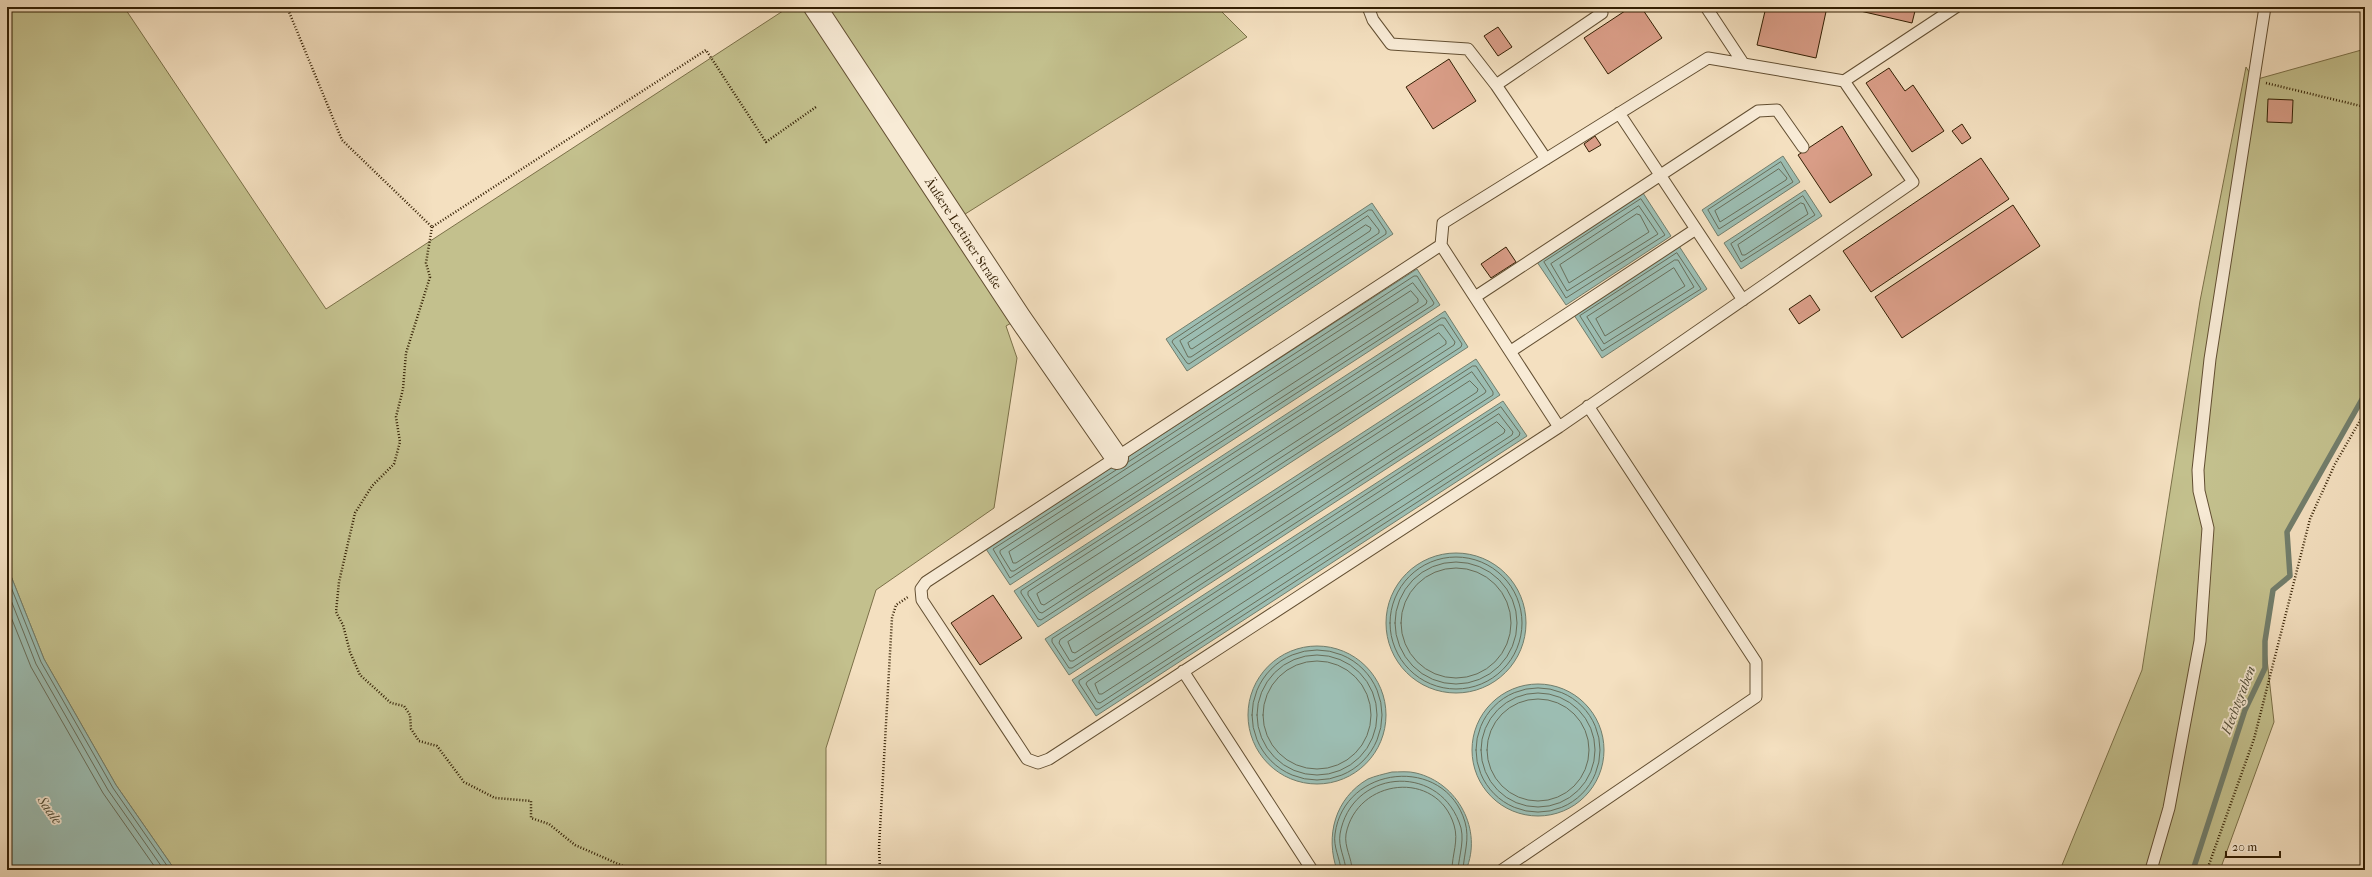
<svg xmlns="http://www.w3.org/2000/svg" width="2372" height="877" font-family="'IM FELL French Canon',serif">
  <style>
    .green { fill: #c3c08d; stroke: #7b7048 }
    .water { fill: #9cbdb2; stroke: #727e6c }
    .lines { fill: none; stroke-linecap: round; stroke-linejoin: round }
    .shore { stroke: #686e5a; stroke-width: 1 }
    .stream { stroke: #727e6c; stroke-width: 5.5 }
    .building { fill: #d99d87; stroke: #331f03 }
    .service-casing { stroke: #634f32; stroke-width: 13 }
    .minor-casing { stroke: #634f32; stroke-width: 24 }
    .path { stroke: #331f03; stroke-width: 2.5; stroke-dasharray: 1 2; stroke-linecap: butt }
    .service { stroke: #f8ebd6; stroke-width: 11 }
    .minor { stroke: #f8ebd6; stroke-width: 22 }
    .labels { text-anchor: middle; stroke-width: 3.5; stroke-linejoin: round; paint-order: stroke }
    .street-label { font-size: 13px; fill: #331f03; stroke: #f8ebd6 }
    .water-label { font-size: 14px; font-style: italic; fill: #524e38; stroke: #f8ebd6 }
  </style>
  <rect width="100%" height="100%" fill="#f4e0c0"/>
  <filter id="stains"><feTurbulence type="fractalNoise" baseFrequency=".005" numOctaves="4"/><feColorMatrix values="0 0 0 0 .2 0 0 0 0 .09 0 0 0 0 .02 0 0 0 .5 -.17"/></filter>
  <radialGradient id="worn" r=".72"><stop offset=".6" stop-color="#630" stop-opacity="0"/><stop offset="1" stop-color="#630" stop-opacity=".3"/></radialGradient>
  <path class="green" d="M7,7H124L326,309L789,7H1217L1247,37L962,216L1020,318L1006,326L1017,358L994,508L876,590L826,748V870H175L116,785L44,659L7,566Z
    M2365,49V394L2288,532L2290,576L2273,590L2265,641L2274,722L2220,870H2060L2142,670L2200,301L2246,67L2254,80Z"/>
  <path class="water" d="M1783,156L1800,182L1718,236L1702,210Z
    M1805,190L1822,216L1741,269L1724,243Z
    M1643,193L1671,236L1566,305L1537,262Z
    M1372,203L1393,234L1187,371L1166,339Z
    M1679,246L1707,289L1602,358L1574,315Z
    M1417,269L1440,305L1010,585L986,549Z
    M1445,311L1468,347L1038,627L1014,591Z
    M1476,359L1500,395L1069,675L1045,639Z
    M1503,401L1527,436L1096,716L1072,680Z
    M1386 623a70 70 0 1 1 140 0a70 70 0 1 1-140 0Z
    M7,566L44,659L116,785L175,870H7Z
    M1248 715a69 69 0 1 1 138 0a69 69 0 1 1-138 0Z
    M1472 750a66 66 0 1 1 132 0a66 66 0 1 1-132 0Z
    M1392,772C1399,772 1409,771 1416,773C1458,783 1483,830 1466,870H1337C1325,836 1335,798 1368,779C1375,776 1384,774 1392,772Z"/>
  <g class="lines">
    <path class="shore" d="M1781,162L1793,182L1719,229L1708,210Z
      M1779,169L1787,178L1786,180L1720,222L1715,211Z
      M1803,196L1815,215L1741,262L1731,244Z
      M1641,199L1665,235L1566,298L1544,262Z
      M1801,203L1804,204L1808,214L1745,255H1742L1738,245Z
      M1639,206L1658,234L1567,291L1551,264Z
      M1369,210H1372L1386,231V234L1189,364L1187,363L1172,342L1173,340Z
      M1637,214L1640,215L1649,232L1569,283L1560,265Z
      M1368,216L1379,230V233L1191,357H1188L1180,341Z
      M1366,225L1371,228L1370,231L1192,349L1190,348L1188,343Z
      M1677,253L1701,289L1602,351L1580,316Z
      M1675,260H1678L1694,287L1604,344L1587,317Z
      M1674,268L1685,286L1605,336L1596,319Z
      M1413,283L1427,301L1426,304L1014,571H1011L1000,553V551Z
      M1411,291L1418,299V302L1016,563H1013L1009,552Z
      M1442,318H1445L1462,344L1461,347L1041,620L1038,619L1021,593V591Z
      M1440,325H1443L1455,342L1454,345L1042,613L1039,612L1028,595V592Z
      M1439,333L1446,341V344L1044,605L1041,604L1037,594Z
      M1473,366H1476L1493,392V395L1072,668H1069L1052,642V639Z
      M1472,372L1486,391L1485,393L1073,661H1070L1059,643L1060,640Z
      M1470,381L1478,389L1477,392L1075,653L1072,652L1068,642Z
      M1501,407L1520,433L1519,436L1099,709H1096L1079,683V681Z
      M1499,414L1513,432L1512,435L1100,703L1097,702L1086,684L1087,682Z
      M1497,422L1505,430L1504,433L1102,694H1099L1095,684Z
      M1116,470L993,549L1010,578L1433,305L1434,303L1417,276H1414L1128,462
      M1390 623a66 66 0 1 1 132 0a66 66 0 1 1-132 0Z
      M1395 623a61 61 0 1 1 122 0a61 61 0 1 1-122 0Z
      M1401 623a55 55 0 1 1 110 0a55 55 0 1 1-110 0Z
      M7,577L41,662L113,788L170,870
      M7,590L36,664L108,790L164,870
      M7,607L31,667L103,793L157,870
      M1252 715a65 65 0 1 1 130 0a65 65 0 1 1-130 0Z
      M1257 715a60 60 0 1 1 120 0a60 60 0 1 1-120 0Z
      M1263 715a54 54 0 1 1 108 0a54 54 0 1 1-108 0Z
      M1476 750a62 62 0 1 1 124 0a62 62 0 1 1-124 0Z
      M1481 750a57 57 0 1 1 114 0a57 57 0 1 1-114 0Z
      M1487 750a51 51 0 1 1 102 0a51 51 0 1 1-102 0Z
      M1341,870C1340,858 1333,847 1335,834C1344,765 1445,754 1465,822C1470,839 1464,853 1463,870
      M1346,870C1345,858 1338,847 1340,834C1351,770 1436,762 1459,822C1466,838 1459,854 1458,870
      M1352,870C1352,858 1344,847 1346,834C1357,778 1437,769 1454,825C1459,841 1452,854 1452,870"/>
    <path class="stream" d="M2193,870L2245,710L2265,668V641L2273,590L2290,576L2287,532L2365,394"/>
  </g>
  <path class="building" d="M1631,7H1641L1662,38L1608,74L1584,38Z
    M1766,7H1827L1816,58L1757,45Z
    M1843,7H1916L1912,23Z
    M1498,27L1512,47L1498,56L1484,36Z
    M1449,59L1476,101L1433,129L1406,87Z
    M1889,68L1905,91L1913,85L1944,131L1912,152L1866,83Z
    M2268,99L2293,100L2292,123L2267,122Z
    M1962,124L1971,138L1962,144L1952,131Z
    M1842,126L1872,175L1830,203L1798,155Z
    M1595,136L1601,145L1589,152L1584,144Z
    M1981,158L2009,199L1871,292L1843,251Z
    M2013,205L2040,246L1902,338L1875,297Z
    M1506,247L1516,262L1491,278L1481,264Z
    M1810,295L1820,310L1799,324L1789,309Z
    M993,595L1022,638L980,665L951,623Z"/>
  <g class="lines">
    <g class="service-casing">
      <path id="service" d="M1368,7L1373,20L1391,44L1468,49L1496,85
        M1706,7L1743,63
        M1619,113L1743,300
        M1546,159L1496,85L1602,13L1598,7
        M1441,245L926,582L921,589L922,600L1027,759L1038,763L1049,759L1559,427L1913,182L1844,81
        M1475,297L1758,111L1777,110L1803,147
        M1511,351L1696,229
        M1559,427L1441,245L1443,223L1708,58L1844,81L1956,7
        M1183,671L1312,870
        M1502,870L1756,697V662L1588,406
        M2151,870L2169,808L2200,641L2208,528L2199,491L2198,470L2210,359L2265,7"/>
    </g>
    <g class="minor-casing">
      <path id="minor" d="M815,7L1020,318L1117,458"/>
    </g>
    <path class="path" d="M287,7L342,140L432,227L706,50L766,142L816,107
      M2266,83L2365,107
      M432,227L426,263L430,277L406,353L403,389L396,417L400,442L394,464L372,486L355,513L339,582L336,612L343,625L350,652L360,675L391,703L404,706L410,715L411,729L419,741L437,746L464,782L495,798L531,801V818L549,824L575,845L632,870
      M880,870L879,847L892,618L896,605L908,597
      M2207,870L2254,739L2310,519L2335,464L2365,412"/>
    <use href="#service" class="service"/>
    <use href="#minor" class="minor"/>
  </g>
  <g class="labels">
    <g class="street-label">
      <text transform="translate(964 233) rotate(57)" y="5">Äußere Lettiner Straße</text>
    </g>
    <g class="water-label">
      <text transform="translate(2238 700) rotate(-69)" y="5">Hechtgraben</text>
      <text transform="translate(50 810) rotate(55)" y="5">Saale</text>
    </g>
  </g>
  <rect width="2372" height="877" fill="none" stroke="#f4e0c0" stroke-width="24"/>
  <rect x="8" y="8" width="2356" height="861" fill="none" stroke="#331f03" stroke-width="2"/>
  <rect x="12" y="12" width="2348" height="853" fill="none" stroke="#331f03"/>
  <path d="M2226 851v6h54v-6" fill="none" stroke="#331f03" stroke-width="2"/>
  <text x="2232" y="851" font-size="12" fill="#331f03" stroke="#f8ebd6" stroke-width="3" paint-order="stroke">20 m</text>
  <rect width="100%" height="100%" filter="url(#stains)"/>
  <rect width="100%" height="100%" fill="url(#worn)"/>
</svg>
